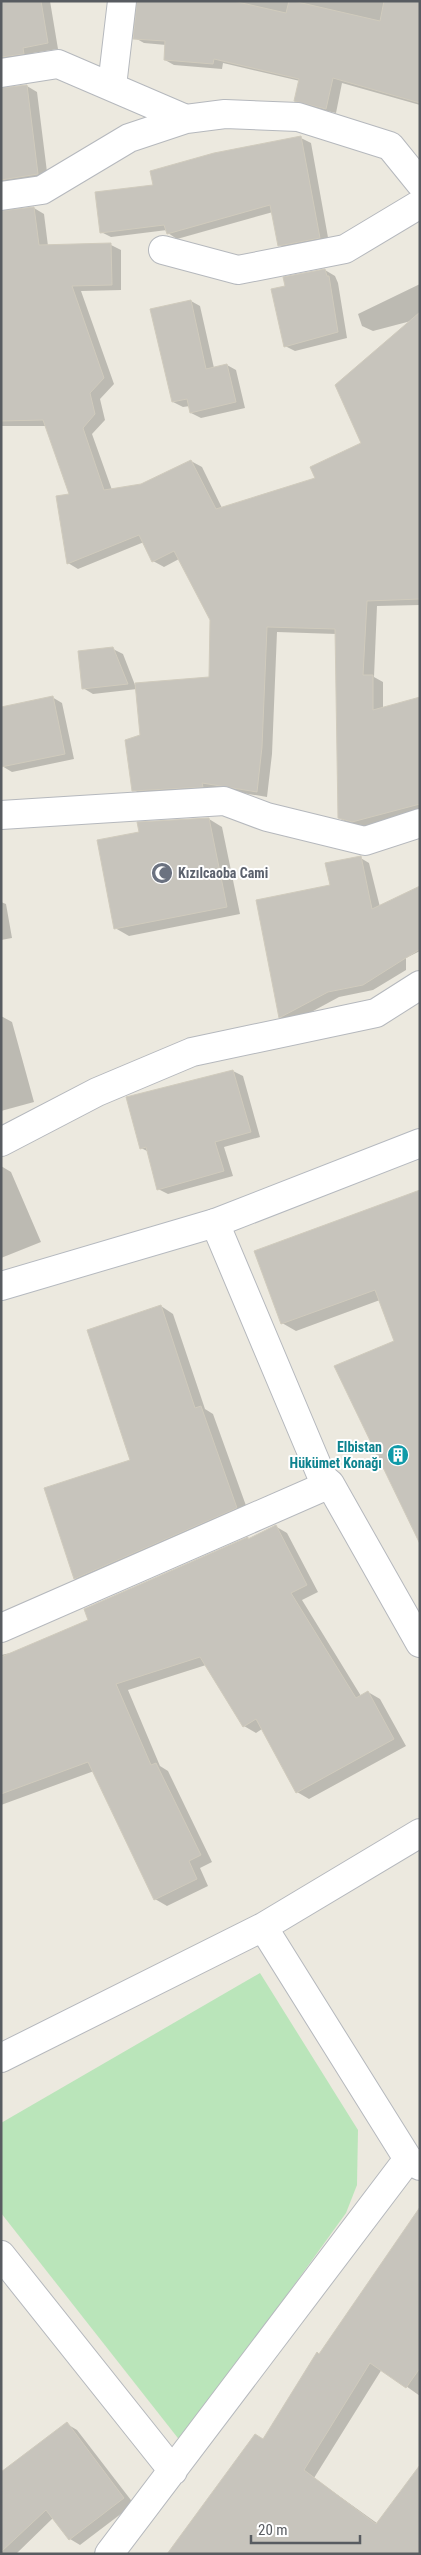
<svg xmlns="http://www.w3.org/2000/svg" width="421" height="2555" font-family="'Roboto Condensed',sans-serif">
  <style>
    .green { fill: #bae5ba }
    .shadow { fill: #0003 }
    .building { fill: #c7c4bc; stroke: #d0cbbd }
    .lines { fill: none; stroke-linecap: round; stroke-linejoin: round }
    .street-casing { stroke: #b5b8bd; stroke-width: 30 }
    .secondary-casing { stroke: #b5b9bf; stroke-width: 30 }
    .street { stroke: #fff; stroke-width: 28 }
    .secondary { stroke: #fff; stroke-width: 28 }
    .labels { text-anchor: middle; stroke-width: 4; stroke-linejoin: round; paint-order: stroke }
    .worship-label { font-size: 14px; font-weight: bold; fill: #5b616d; stroke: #fff; text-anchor: start }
    .culture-label { font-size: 14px; font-weight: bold; fill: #0d838f; stroke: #fff; text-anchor: end }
  </style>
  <rect width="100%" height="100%" fill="#ece9df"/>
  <path class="green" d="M260,1973L358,2130L357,2185L346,2213L181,2442L1,2213V2123Z"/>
  <path class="shadow" d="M1,1H50L58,49L33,53V59L1,67Z
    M138,1H420V105L342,83L336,113L305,106L295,101L300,81L223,63L222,69L174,65L165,60L166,45L144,43L135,38Z
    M27,86L37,92L48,180L1,190V88Z
    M301,138L311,143L329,243L289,251L279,245L273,212L177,239L168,233L167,230L111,237L101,232L155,187Z
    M34,208L44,214L48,246L111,245L121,250V290L81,291L114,384L100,399L105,420L92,434L112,490L142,486L191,461L202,467L222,508L317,479L363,443L411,321L373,331L362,326L358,314L420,284V605L377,606L374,677L383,682V709L420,698V812L363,827L350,824L339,818L336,634L277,632L272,754L267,797L212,788L213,792L144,796L134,790L141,736L137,689L93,694L83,688L113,649L123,654L135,685L210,678L212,619L179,559L164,567L153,561L144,542L78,569L68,563L71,495L46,426H1V211Z
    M325,270L335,276L338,283L347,338L295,351L285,346L287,287Z
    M191,301L200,306L214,368L227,365L236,370L245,408L201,418L191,413L190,406L183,407L173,402Z
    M52,697L62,703L74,759L12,772L2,766Z
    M209,819L222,827L240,914L129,936L115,928Z
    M359,857L369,863L380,907L420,888V951L406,958V970L373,990L339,997L291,1023L280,1017L332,886Z
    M1,902L6,904L12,938L1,940Z
    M1,1016L12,1022L34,1102L1,1111Z
    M233,1071L243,1076L260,1137L224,1147L233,1176L168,1194L158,1189L149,1152L141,1148Z
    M1,1166L11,1172L41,1242L1,1258Z
    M420,1191L396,1342L380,1300L296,1331L282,1323Z
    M161,1306L173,1314L205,1409L213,1414L249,1514L87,1585L75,1578L131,1461Z
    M275,1526L287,1533L318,1592L302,1600L361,1696L368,1692L380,1699L406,1746L309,1799L297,1792L262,1729L256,1733L244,1726L206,1665L128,1690L160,1766L168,1771L212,1862L200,1868L208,1886L167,1906L155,1899L94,1771L1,1805V1655L15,1652L89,1621L248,1539L250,1540Z
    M420,2212V2396L382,2369L314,2478L420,2554H169L264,2440Z
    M67,2424L77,2430L134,2504L80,2545L70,2539L53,2518L16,2554H1V2472Z"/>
  <path class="building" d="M1,1H41L48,43L23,48L24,54L1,57Z
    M137,1H233L286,13L289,1H293L380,21L384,1H420V103L333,78L326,109L294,101L299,79L214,59L213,64L164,60L165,41L133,39Z
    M27,85L38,174L1,180V88Z
    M301,136L320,238L278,246L270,205L167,234L164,225L100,233L95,192L153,185L150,171L214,153Z
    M34,207L39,245L111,243L112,285L72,286L104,378L90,393L95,414L83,428L104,490L141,484L191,460L216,509L315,478L310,467L361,443L335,385L420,312V599L367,601L363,675H373V710L420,697V804L352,822L338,818L335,629L267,627L262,747L257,792L202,783L203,787L132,791L125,740L140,735L135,683L209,677L210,620L174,551L152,562L139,535L67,564L56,496L69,494L43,420L1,421V211Z
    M325,269L327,276H329L338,332L284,347L271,289L285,286L283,277Z
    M191,300L206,369L227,364L236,402L190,413L187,399L172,402L150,309Z
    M113,647L128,684L82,689L78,651Z
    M53,696L65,754L1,767V707Z
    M209,818L227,907L114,929L97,840L139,832L137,822Z
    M361,856L372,909L420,886V949L363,985L328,992L279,1018L256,900L330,885L325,863Z
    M233,1070L251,1132L215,1142L224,1171L157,1190L146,1147L140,1149L126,1097Z
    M420,1190V1544L334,1366L394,1341L375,1290L281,1324L254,1251Z
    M161,1305L195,1408L201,1406L237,1508L74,1579L44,1488L130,1460L87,1330Z
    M276,1525L307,1585L291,1593L356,1698L368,1691L394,1739L296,1793L256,1719L243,1727L200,1657L116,1684L151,1765L156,1763L201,1855L189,1861L197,1879L154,1900L88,1762L1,1794V1657L88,1620L84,1609L248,1537V1539Z
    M420,2207V2368L406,2388L370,2363L304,2470L376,2524L420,2465V2554H167L255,2434L263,2439L317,2352L319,2354Z
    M67,2422L124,2498L69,2540L46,2510L1,2552V2472Z"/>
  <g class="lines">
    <g class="street-casing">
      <path id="street" d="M1,73L58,64L186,119
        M112,86L122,1
        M1,196L42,190L129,138L186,119L225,114L298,117L390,146L420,183
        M163,250L238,270L345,249L420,204
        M1,815L224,801L267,817L365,841L420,823
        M1,1142L97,1092L192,1052L376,1013L420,985
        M215,1223L322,1477L330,1484L420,1643
        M1,1628L330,1484
        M263,1927L408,2159L420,2166
        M1,2058L263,1927L420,1833
        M1,2255L173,2471
        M109,2554L408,2159"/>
    </g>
    <g class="secondary-casing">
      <path id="secondary" d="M1,1286L215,1223L420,1143"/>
    </g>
    <use href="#street" class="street"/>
    <use href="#secondary" class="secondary"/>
  </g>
  <defs>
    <g id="mosque-disc" transform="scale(1.125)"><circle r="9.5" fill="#6b7280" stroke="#fff"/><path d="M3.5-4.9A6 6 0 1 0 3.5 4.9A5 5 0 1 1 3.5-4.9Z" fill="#fff"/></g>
    <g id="building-disc" transform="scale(1.125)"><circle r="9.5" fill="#0f9aa8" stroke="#fff"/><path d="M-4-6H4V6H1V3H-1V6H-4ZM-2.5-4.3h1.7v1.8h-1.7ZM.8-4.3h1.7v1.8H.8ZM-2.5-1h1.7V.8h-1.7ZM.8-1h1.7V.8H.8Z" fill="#fff"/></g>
  </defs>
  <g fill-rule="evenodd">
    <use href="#mosque-disc" x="162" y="873"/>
    <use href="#building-disc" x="398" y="1455"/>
  </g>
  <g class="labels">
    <g class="worship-label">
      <text x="178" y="878">Kızılcaoba Cami</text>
    </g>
    <g class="culture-label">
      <text x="382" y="1452">Elbistan<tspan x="382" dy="16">Hükümet Konağı</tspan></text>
    </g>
  </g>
  <rect width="421" height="2555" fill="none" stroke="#585c61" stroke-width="5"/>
  <path d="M251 2535v8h109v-8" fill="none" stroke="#585c61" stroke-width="2.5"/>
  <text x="258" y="2535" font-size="15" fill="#585c61" stroke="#ffffff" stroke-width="4" paint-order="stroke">20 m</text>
</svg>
